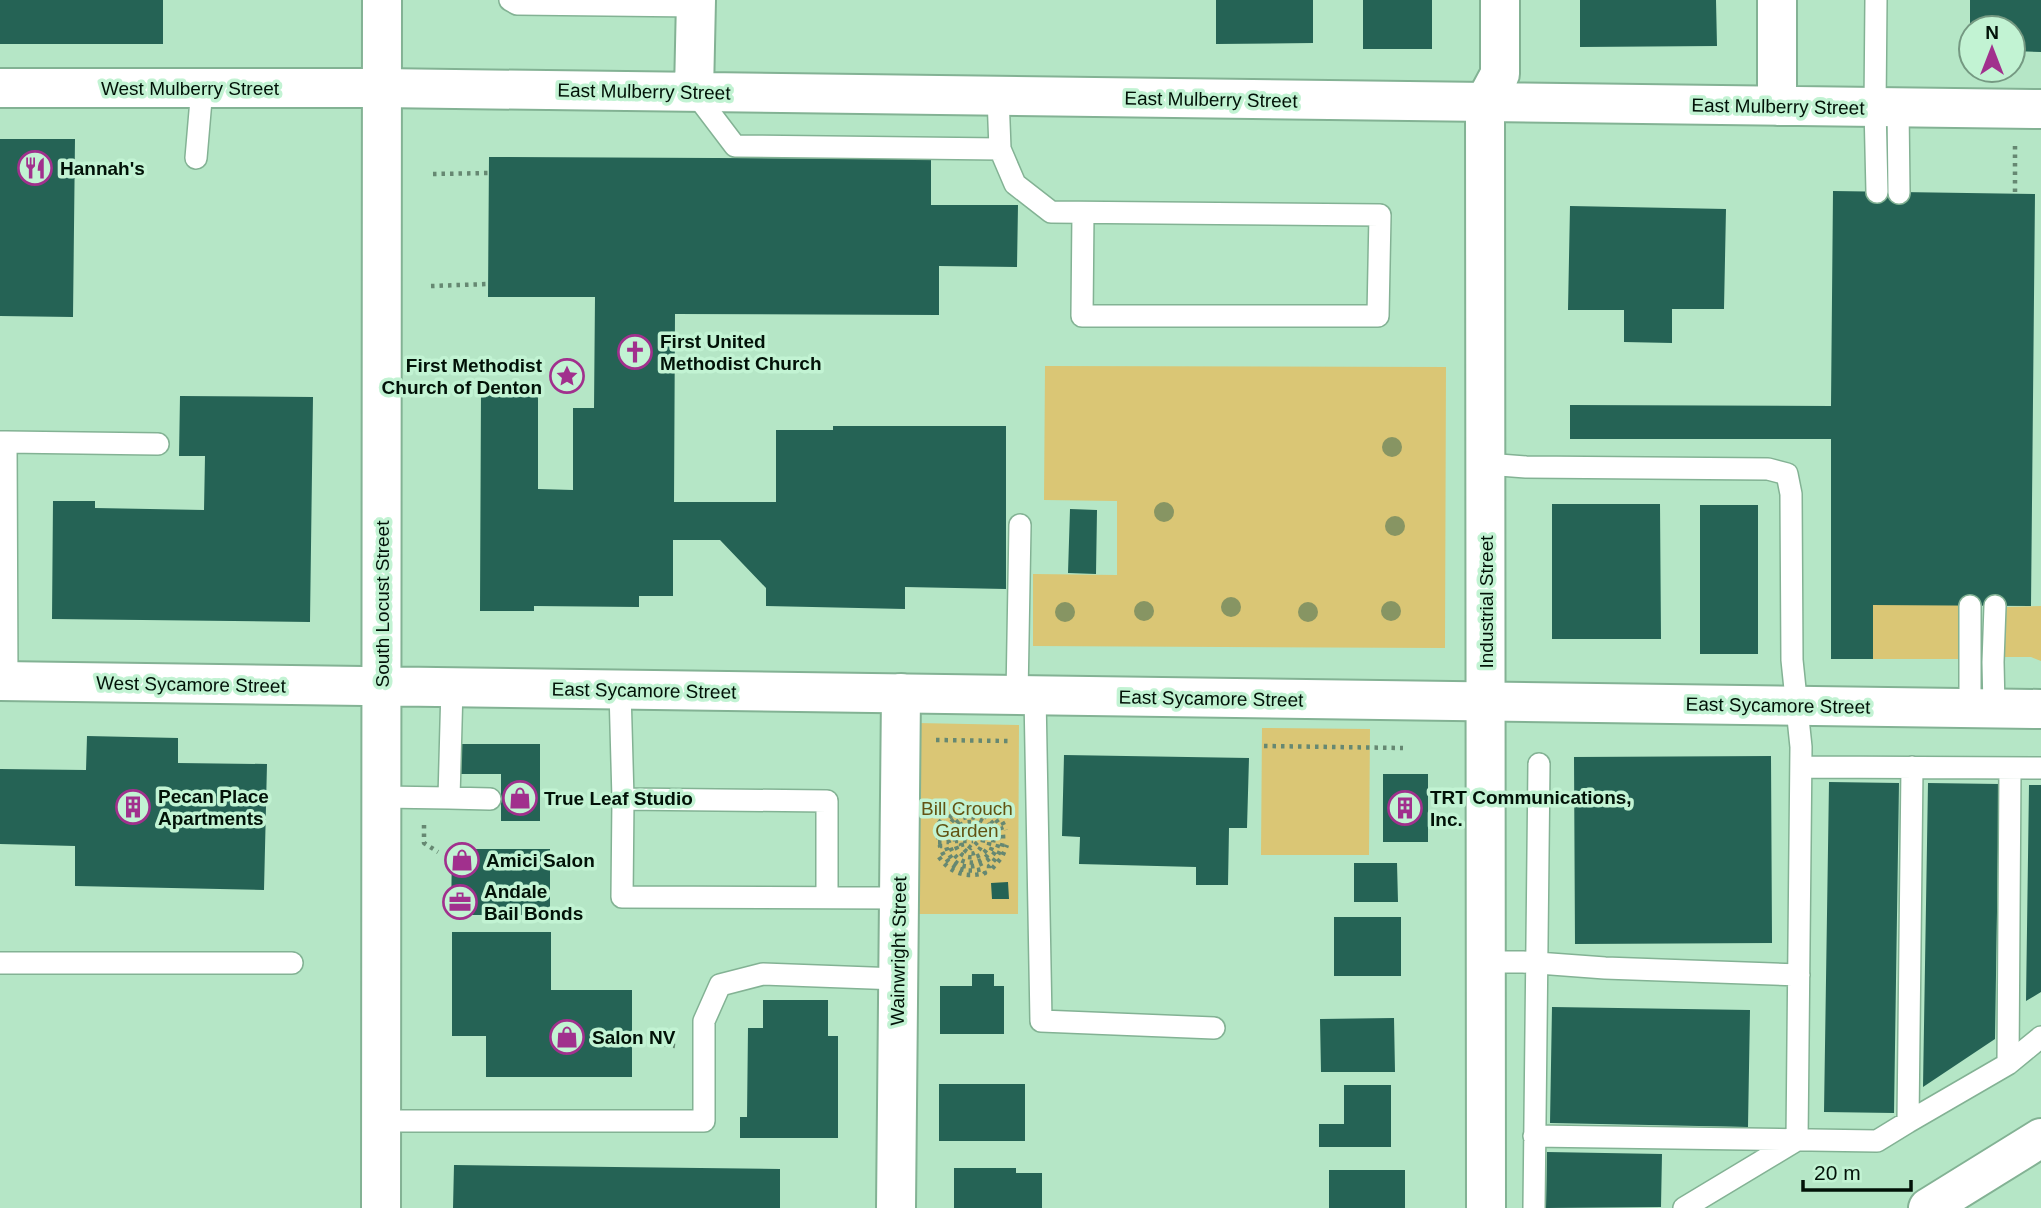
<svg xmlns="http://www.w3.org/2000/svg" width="2041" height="1208" font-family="Helvetica,sans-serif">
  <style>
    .green { fill: #dac675 }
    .building { fill: #256355 }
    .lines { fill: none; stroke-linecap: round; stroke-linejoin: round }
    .lane-casing { stroke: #83b294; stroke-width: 24 }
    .street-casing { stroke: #83b294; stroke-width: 42 }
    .secondary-casing { stroke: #83b294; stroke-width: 42 }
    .path { stroke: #668872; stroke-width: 4.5; stroke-dasharray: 3.5 5; stroke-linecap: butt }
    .lane { stroke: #fff; stroke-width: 21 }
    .street { stroke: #fff; stroke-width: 38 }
    .secondary { stroke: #fff; stroke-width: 38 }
    .tree { fill: #879563 }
    .labels { text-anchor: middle; stroke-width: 7; stroke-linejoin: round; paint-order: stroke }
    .street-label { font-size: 19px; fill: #021208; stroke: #c2f3d3 }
    .poi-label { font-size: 19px; font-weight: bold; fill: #021208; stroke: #c2f3d3; text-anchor: start }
    .park-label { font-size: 19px; fill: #625312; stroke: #c2f3d3 }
  </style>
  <rect width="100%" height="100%" fill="#b5e6c6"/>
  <path class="green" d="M1045,366L1446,367L1445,648L1033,646V574L1117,575V501L1044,500Z
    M1873,605H1961L1960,659H1873Z
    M2041,606V661L2031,657H2004V607Z
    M917,723L1019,725L1018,914H915Z
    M1262,728L1370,729L1369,855H1261Z"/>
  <path class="building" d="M0,0H163V44H0Z
    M1216,0H1313V43L1216,44Z
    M1363,0H1432V49H1363Z
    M1580,0H1716L1717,46L1580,47Z
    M1970,0H2041V52L2013,51V28H1970Z
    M0,139H75L73,317L0,316Z
    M489,157L931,159V205H1018L1017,267L939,266V315L675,314L674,502H776V430H833V426H1006V589L905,587V609L766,606V588L720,540H673V596H639V607L534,606V611H480L481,389H538V489L573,490V408H594L595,297H488Z
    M1833,191L2035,194L2031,606L1873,605V659H1831V439H1570V405L1831,406Z
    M1570,206L1726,209L1724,309H1672V343L1624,342V310H1568Z
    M180,396L313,397L310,622L52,619L53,501H95V508L204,510L205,456H179Z
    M1552,504H1660L1661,639H1552Z
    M1700,505H1758V654H1700Z
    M1070,509L1097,510L1096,574L1068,573Z
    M87,736L178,738V763L267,764L264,890L75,886V846L0,844V769L86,770Z
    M460,744H540V821H501V774H460Z
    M1064,755L1249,758L1247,828H1229L1228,885H1196V867L1079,864L1080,837L1062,836Z
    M1771,756L1772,943L1575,944L1574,757Z
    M1383,774H1428V842H1383Z
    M1829,782L1899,783L1894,1113L1824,1112Z
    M1928,783L1999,784L1995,1039L1923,1087Z
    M2029,785H2041V992L2026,1001Z
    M452,849H550V915H451Z
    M1354,863H1397L1398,902H1354Z
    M1008,882L1009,899H992L991,883Z
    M1334,917H1401V976H1334Z
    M452,932H551V990H632V1077H486V1036H452Z
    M972,974H994V986H1004V1034H940V986H972Z
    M763,1000H828V1036H838V1138H740V1117H747L748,1028H763Z
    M1552,1007L1750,1010L1748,1127L1550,1123Z
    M1394,1018L1395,1072H1321L1320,1019Z
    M939,1084H1025V1141H939Z
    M1344,1085H1391V1147H1319V1124H1344Z
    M1547,1152L1662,1154L1661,1207L1546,1208Z
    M454,1165L780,1169V1208H453Z
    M954,1168H1016V1173H1042V1208H954Z
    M1329,1170H1405V1208H1329Z"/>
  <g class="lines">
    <g class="lane-casing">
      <path id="lane" d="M510,0L517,4L696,6
        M1876,0L1875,107L1877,192
        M694,92L735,146L1000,149
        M998,96L1000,149L1015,184L1051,212L1380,215L1378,316H1082L1083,213
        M1898,107L1899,193
        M196,158L202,88
        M0,442H6L7,681
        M6,442L158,444
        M1486,464L1526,467L1768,469L1787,474L1791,494L1792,660L1801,747L1797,1140L1684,1208
        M1970,606V708
        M620,690L623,799L622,897L899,898
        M1017,695L1020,525
        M1035,695L1041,1021L1214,1028
        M1994,708L1993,662L1995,606
        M1801,767L2041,768
        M2010,768L2008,1064L2041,1037
        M382,797L449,798L452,687
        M449,798L490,799
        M623,799L827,801V897
        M1485,962H1523L1605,968L1799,975
        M0,963H292
        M381,1121H704V1021L720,985L763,974L898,979
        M1908,1122L2008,1064
        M1534,1136L1877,1141L1908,1122L1912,767
        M1534,1208L1539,764"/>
    </g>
    <g class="street-casing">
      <path id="street" d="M0,88H381L2041,109
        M694,92L696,0
        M1777,106V0
        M896,1208L901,693
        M1486,1208L1485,102L1500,74V0"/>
    </g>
    <g class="secondary-casing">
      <path id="secondary" d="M0,681L2041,709
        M381,1208L382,0
        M1928,1208L2041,1138"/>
    </g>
    <path class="path" d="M2015,146V194
      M433,174L489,173
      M431,286L489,284
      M936,740L1008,741
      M1264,746L1403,748
      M939,823C958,796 994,797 1006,830
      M424,825V843L438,852
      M936,837H945C949,814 964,814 982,813L981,809C963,806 946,813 942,832L937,831
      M938,842H949C955,876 1002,865 992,829C978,813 954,811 951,837H965L966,833L973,831L977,833L980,840L971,848L966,844L961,845C971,863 986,850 983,831L974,826L965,828L961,833H956C959,820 971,821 981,824C1009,853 958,873 955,841H973
      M939,857C951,874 966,878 985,873L983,869C963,874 946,867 940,846H946C958,893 1028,849 985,816L988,813C1010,828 1006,849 989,866V869L991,870L1002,857L1007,845
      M648,1042L675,1046"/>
    <use href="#lane" class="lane"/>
    <use href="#street" class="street"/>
    <use href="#secondary" class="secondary"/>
  </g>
  <g class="tree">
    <circle cx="1392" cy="447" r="10"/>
    <circle cx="1164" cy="512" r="10"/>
    <circle cx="1395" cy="526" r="10"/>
    <circle cx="1231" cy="607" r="10"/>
    <circle cx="1144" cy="611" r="10"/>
    <circle cx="1391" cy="611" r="10"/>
    <circle cx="1065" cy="612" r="10"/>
    <circle cx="1308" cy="612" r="10"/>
  </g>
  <defs>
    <g id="restaurant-ring" transform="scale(1.75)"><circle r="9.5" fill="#c2f3d3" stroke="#a1308d" stroke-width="1.5"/><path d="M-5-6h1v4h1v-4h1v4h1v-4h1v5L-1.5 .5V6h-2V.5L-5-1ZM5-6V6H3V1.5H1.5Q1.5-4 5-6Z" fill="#a1308d"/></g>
    <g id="church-ring" transform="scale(1.75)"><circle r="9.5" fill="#c2f3d3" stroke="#a1308d" stroke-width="1.5"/><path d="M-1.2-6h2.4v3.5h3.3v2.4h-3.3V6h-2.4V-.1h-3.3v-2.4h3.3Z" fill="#a1308d"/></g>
    <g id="sight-ring" transform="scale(1.75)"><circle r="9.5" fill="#c2f3d3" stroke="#a1308d" stroke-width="1.5"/><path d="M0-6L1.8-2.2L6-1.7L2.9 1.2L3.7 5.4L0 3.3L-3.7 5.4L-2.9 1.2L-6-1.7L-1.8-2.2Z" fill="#a1308d"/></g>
    <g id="shop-ring" transform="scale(1.75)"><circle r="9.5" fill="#c2f3d3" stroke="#a1308d" stroke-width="1.5"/><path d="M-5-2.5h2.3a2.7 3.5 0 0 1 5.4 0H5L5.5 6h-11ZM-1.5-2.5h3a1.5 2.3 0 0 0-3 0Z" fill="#a1308d"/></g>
    <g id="building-ring" transform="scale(1.75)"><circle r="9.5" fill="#c2f3d3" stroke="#a1308d" stroke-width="1.5"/><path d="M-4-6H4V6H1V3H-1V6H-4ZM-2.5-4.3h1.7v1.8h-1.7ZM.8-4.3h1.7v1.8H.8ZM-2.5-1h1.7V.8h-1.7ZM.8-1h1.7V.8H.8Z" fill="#a1308d"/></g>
    <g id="office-ring" transform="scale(1.75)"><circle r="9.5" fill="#c2f3d3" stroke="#a1308d" stroke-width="1.5"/><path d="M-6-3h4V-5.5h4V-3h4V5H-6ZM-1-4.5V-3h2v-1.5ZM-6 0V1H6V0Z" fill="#a1308d"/></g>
  </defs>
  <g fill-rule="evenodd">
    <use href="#restaurant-ring" x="35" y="168"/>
    <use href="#church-ring" x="635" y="352"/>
    <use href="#sight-ring" x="567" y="376"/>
    <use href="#shop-ring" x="520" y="798"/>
    <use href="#building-ring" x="133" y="807"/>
    <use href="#building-ring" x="1405" y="808"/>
    <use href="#shop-ring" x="462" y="860"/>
    <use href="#office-ring" x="460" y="902"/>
    <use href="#shop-ring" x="567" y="1037"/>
  </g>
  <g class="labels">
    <g class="street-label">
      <text x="190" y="95">West Mulberry Street</text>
      <text transform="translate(644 91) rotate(1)" y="7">East Mulberry Street</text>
      <text transform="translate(1211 99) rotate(1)" y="7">East Mulberry Street</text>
      <text transform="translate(1778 106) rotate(1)" y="7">East Mulberry Street</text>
      <text transform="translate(1486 602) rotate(-90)" y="7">Industrial Street</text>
      <text transform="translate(382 604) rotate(-90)" y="7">South Locust Street</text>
      <text transform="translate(191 684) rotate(1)" y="7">West Sycamore Street</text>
      <text transform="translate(644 690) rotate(1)" y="7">East Sycamore Street</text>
      <text transform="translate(1211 698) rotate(1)" y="7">East Sycamore Street</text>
      <text transform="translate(1778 705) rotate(1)" y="7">East Sycamore Street</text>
      <text transform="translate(898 951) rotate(-89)" y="7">Wainwright Street</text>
    </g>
    <g class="poi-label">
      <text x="60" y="175">Hannah's</text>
      <text x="660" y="348">First United<tspan x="660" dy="22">Methodist Church</tspan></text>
      <text x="542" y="372" text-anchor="end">First Methodist<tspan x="542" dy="22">Church of Denton</tspan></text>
      <text x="158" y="803">Pecan Place<tspan x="158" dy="22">Apartments</tspan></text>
      <text x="1430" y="804">TRT Communications,<tspan x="1430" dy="22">Inc.</tspan></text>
      <text x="544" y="805">True Leaf Studio</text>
      <text x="486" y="867">Amici Salon</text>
      <text x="484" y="898">Andale<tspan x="484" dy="22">Bail Bonds</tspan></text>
      <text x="592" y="1044">Salon NV</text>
    </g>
    <g class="park-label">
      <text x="967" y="815">Bill Crouch<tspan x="967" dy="22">Garden</tspan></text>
    </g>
  </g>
  <g transform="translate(1992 49)"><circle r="33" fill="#c2f3d3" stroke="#759982" stroke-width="2"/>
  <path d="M0-5L12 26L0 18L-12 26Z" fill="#a1308d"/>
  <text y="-10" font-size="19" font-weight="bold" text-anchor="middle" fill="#021208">N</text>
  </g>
  <path d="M1803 1180v10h108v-10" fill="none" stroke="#021208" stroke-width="3.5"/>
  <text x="1814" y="1180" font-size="21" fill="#021208" stroke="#c2f3d3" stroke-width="5" paint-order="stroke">20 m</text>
</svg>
